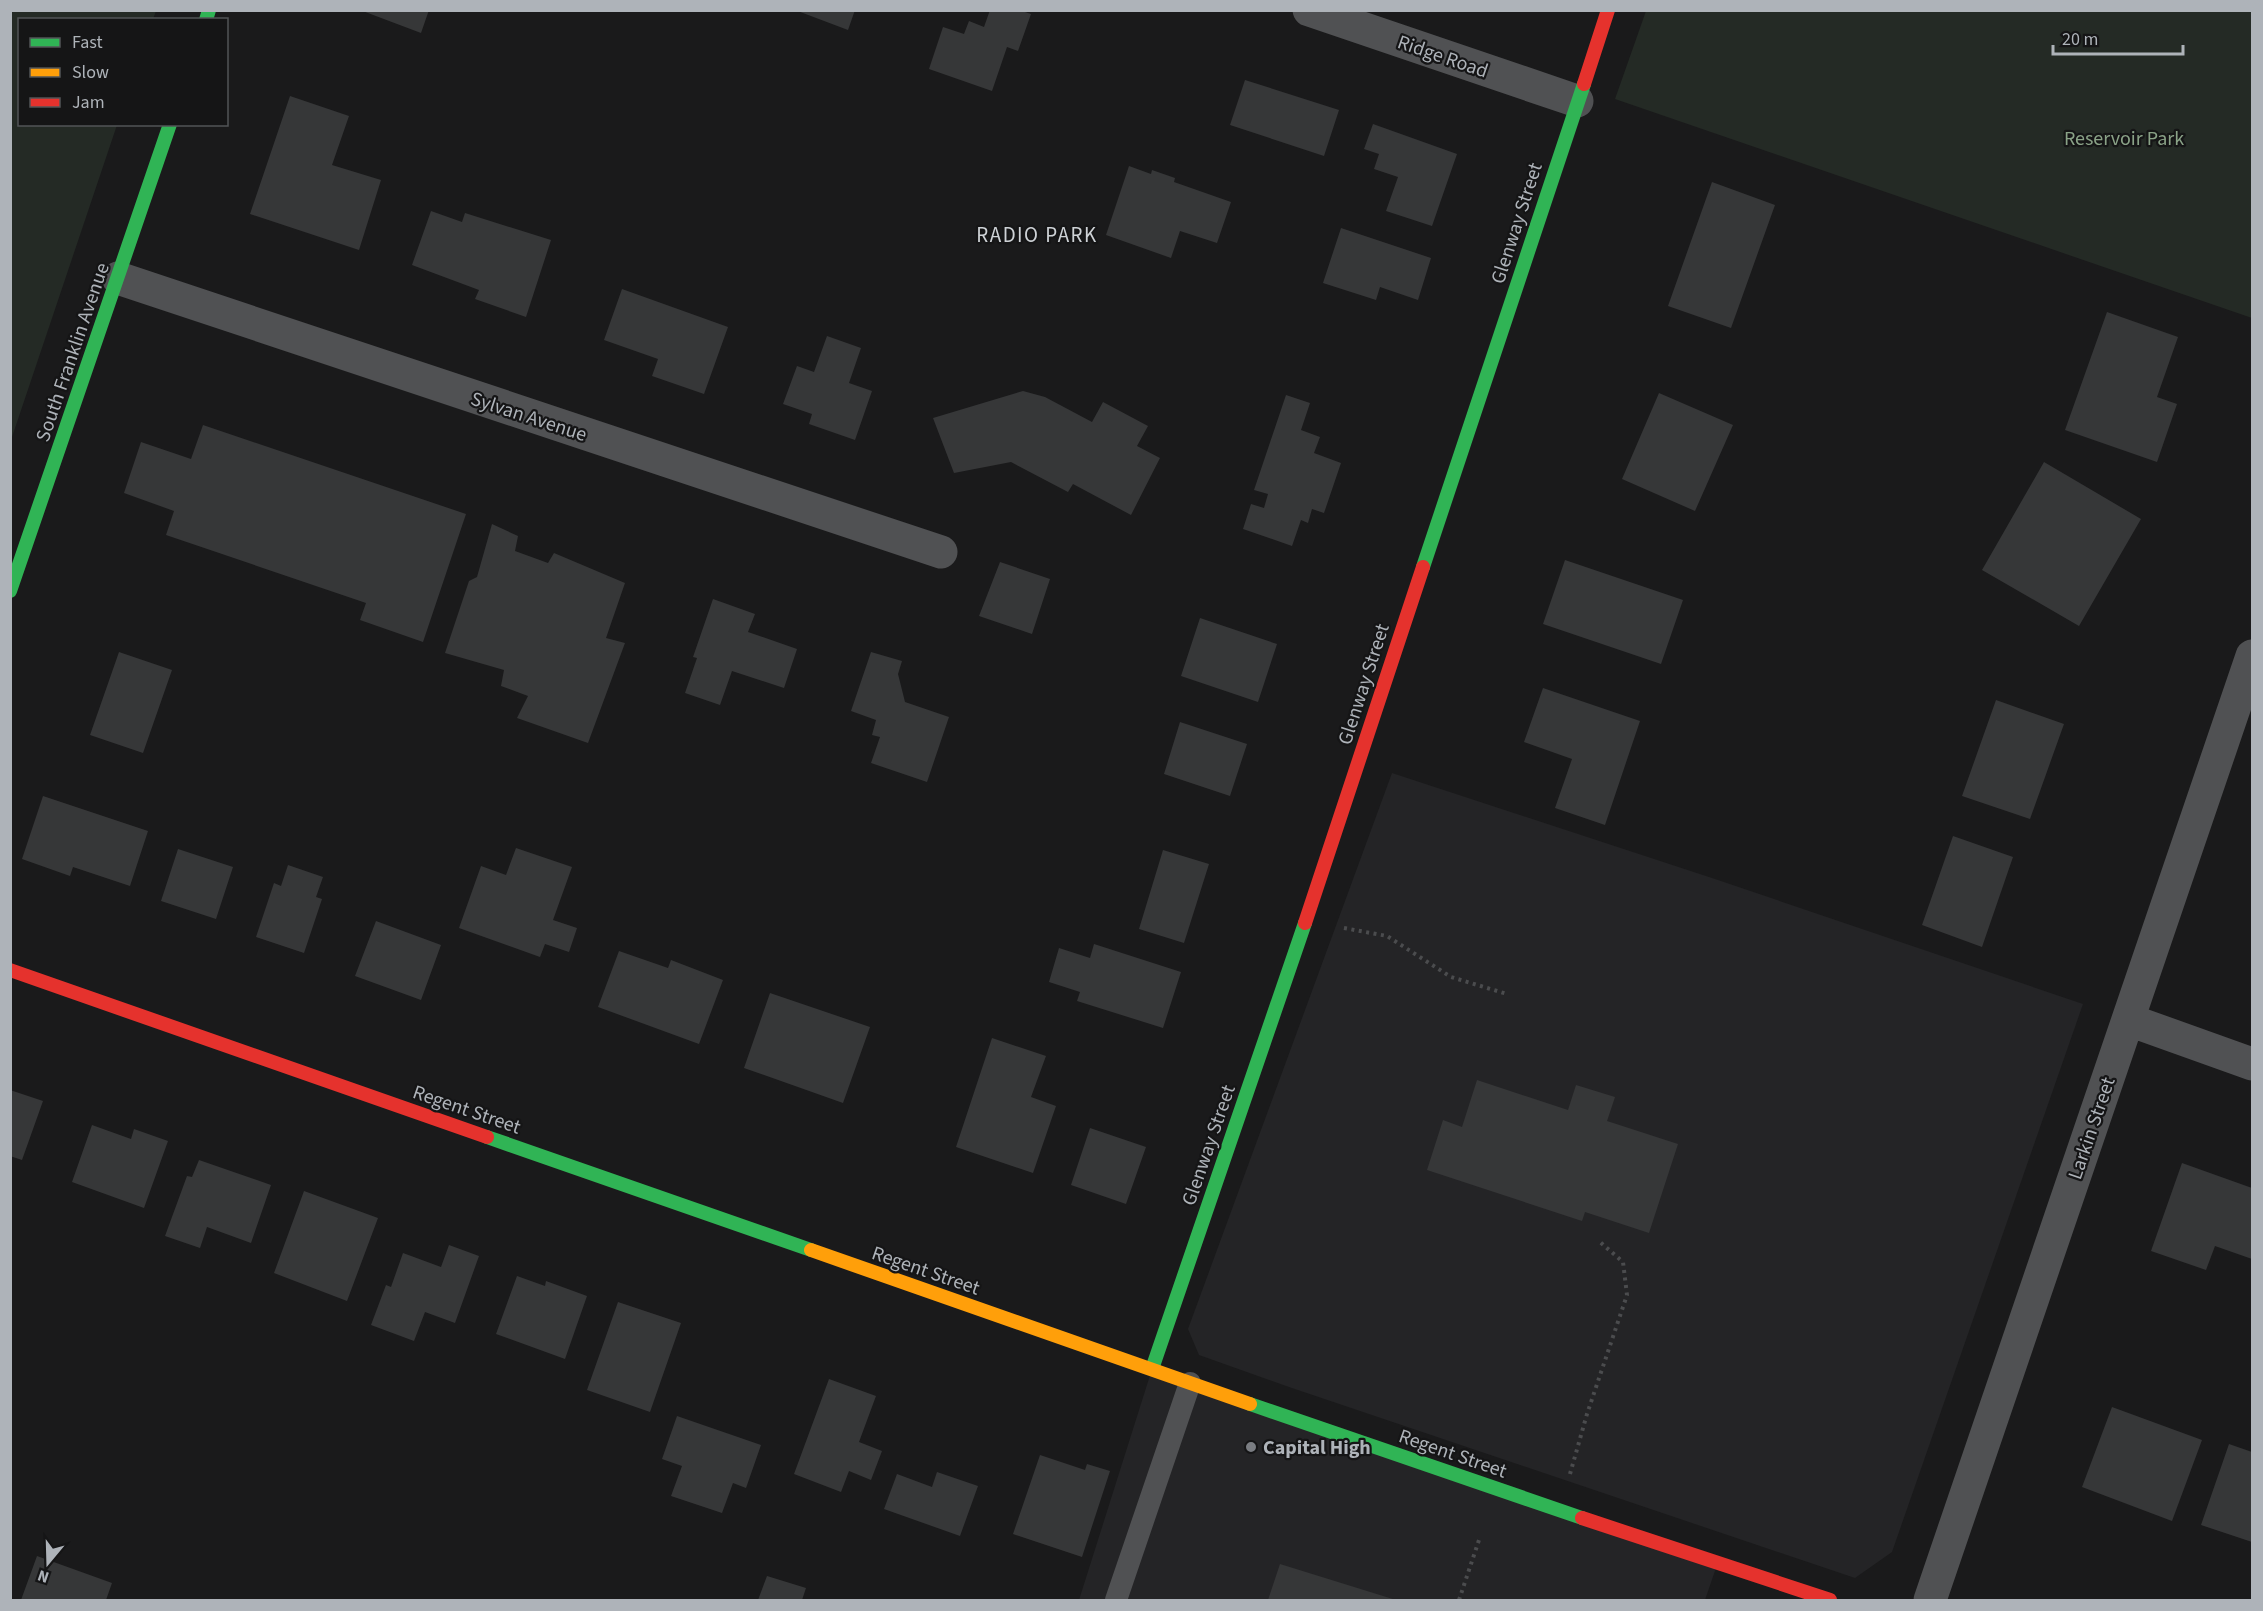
<svg xmlns="http://www.w3.org/2000/svg" width="2263" height="1611" font-family="'Source Sans 3',sans-serif">
  <style>
    .built { fill: #242426 }
    .green { fill: #242a25 }
    .building { fill: #363738 }
    .lines { fill: none; stroke-linecap: round; stroke-linejoin: round }
    .path { stroke: #4b4c4e; stroke-width: 4; stroke-dasharray: 3 4.5; stroke-linecap: butt }
    .lane { stroke: #505153; stroke-width: 22 }
    .street { stroke: #505153; stroke-width: 33 }
    .fast { stroke: #30b455; stroke-width: 14 }
    .slow { stroke: #ff9f0a; stroke-width: 14 }
    .jam { stroke: #e5322d; stroke-width: 14 }
    .poi-dot { fill: #7a7d82; stroke: #151516; stroke-width: 2 }
    .labels { text-anchor: middle; stroke-width: 4.5; stroke-linejoin: round; paint-order: stroke }
    .street-label { font-size: 20px; fill: #aeb3b9; stroke: #151516 }
    .park-label { font-size: 20px; fill: #8aa287; stroke: #151516 }
    .poi-label { font-size: 20px; font-weight: bold; fill: #aeb3b9; stroke: #151516; text-anchor: start }
    .neighbourhood-label { font-size: 21px; letter-spacing: 1.5px; fill: #ced2d6; stroke: #151516 }
  </style>
  <rect width="100%" height="100%" fill="#1a1a1b"/>
  <path class="built" d="M1392,773L1715,879L2083,1004L1892,1552L1855,1578L1289,1387L1199,1355L1188,1329Z
    M1152,1369L1718,1562L1705,1600H1079Z"/>
  <path class="green" d="M11,10L156,11L153,19L20,20V124L117,125L11,440Z
    M1646,11H2252V318L1615,99Z"/>
  <path class="building" d="M360,10H429L421,33Z
    M795,10H855L848,30Z
    M990,10H1019L1031,14L1018,51L1007,47L992,91L929,69L943,27L964,34L969,21L984,27Z
    M1245,80L1339,110L1324,156L1230,125Z
    M290,96L349,116L332,165L381,180L359,250L250,214Z
    M1373,124L1457,154L1432,226L1386,211L1398,177L1374,169L1379,154L1364,149Z
    M1129,166L1151,174L1152,170L1175,178L1174,182L1231,202L1217,243L1180,231L1171,258L1106,235Z
    M1712,182L1775,205L1731,328L1668,306Z
    M431,211L462,222L465,213L551,240L526,317L475,299L479,290L412,265Z
    M1341,228L1431,258L1418,300L1380,287L1376,300L1323,283Z
    M622,289L728,327L704,394L652,376L658,359L604,340Z
    M2107,312L2178,337L2157,397L2177,404L2157,462L2065,430Z
    M827,336L861,348L849,383L872,391L855,440L809,424L812,414L783,404L797,366L814,372Z
    M1023,391L1045,397L1092,422L1103,402L1148,426L1137,446L1160,458L1131,515L1073,484L1068,492L1011,462L954,473L933,418Z
    M1659,393L1733,425L1695,511L1622,479Z
    M1286,395L1310,403L1301,430L1320,437L1314,453L1341,463L1324,513L1312,509L1308,523L1301,520L1292,546L1243,529L1251,504L1264,508L1268,494L1254,490Z
    M203,425L466,514L423,642L360,620L366,603L166,535L174,511L124,493L141,442L191,459Z
    M2044,462L2141,519L2079,626L1982,570Z
    M492,524L518,536L515,551L548,563L554,553L625,583L606,638L625,643L588,743L517,718L528,696L501,686L504,670L445,653L469,581L477,577Z
    M1565,560L1683,600L1661,664L1543,624Z
    M1000,562L1050,579L1032,634L979,616Z
    M713,599L755,614L748,632L797,649L784,688L732,671L720,705L685,693L697,658L693,657Z
    M1200,618L1277,644L1258,702L1181,676Z
    M119,652L172,670L143,753L90,735Z
    M871,652L902,661L898,674L905,702L949,717L927,782L871,763L880,737L872,735L876,720L851,711Z
    M1543,688L1640,721L1605,825L1555,808L1572,759L1524,742Z
    M1996,700L2064,724L2030,819L1962,796Z
    M1180,722L1247,744L1230,796L1164,774Z
    M43,796L148,831L130,886L73,867L70,876L22,859Z
    M1953,836L2013,857L1982,947L1922,925Z
    M516,848L572,867L553,920L577,928L569,952L545,944L540,957L459,928L481,866L506,875Z
    M178,849L233,867L216,919L161,901Z
    M1163,850L1209,864L1184,943L1139,929Z
    M288,865L323,877L316,897L322,899L304,953L256,937L274,883L281,886Z
    M376,921L441,945L421,1000L355,976Z
    M1094,944L1181,972L1163,1028L1077,1001L1080,992L1049,982L1059,948L1090,958Z
    M619,951L668,968L671,960L723,980L699,1044L598,1007Z
    M770,993L870,1027L843,1103L744,1068Z
    M992,1038L1046,1056L1031,1097L1056,1106L1033,1173L956,1147Z
    M1477,1080L1568,1110L1576,1085L1615,1097L1607,1121L1678,1144L1649,1233L1585,1212L1582,1221L1427,1170L1443,1120L1462,1127Z
    M10,1090L43,1101L22,1160L10,1156Z
    M92,1125L131,1139L134,1129L168,1141L144,1208L72,1182Z
    M1090,1128L1146,1147L1126,1204L1071,1185Z
    M199,1160L271,1185L251,1243L207,1227L200,1248L165,1236L187,1176L192,1177Z
    M2182,1163L2252,1188V1259L2215,1246L2206,1270L2151,1251Z
    M304,1191L378,1218L347,1301L274,1273Z
    M449,1245L479,1256L455,1323L425,1312L414,1341L371,1325L386,1285L391,1287L403,1253L441,1267Z
    M517,1276L545,1286L546,1281L587,1296L565,1359L496,1334Z
    M618,1302L681,1323L650,1412L587,1390Z
    M829,1379L876,1396L859,1442L882,1451L871,1480L849,1471L841,1492L794,1474Z
    M2112,1407L2202,1440L2172,1521L2082,1487Z
    M677,1416L761,1445L746,1488L733,1483L722,1513L671,1496L682,1466L662,1459Z
    M2229,1444L2252,1452V1542L2201,1525Z
    M1040,1455L1085,1470L1087,1464L1110,1471L1082,1557L1013,1534Z
    M937,1472L978,1486L960,1536L884,1509L897,1474L932,1487Z
    M37,1556L112,1583L106,1600H21Z
    M1280,1564L1396,1600H1268Z
    M767,1576L806,1588L802,1600H758Z"/>
  <g class="lines">
    <path class="path" d="M1344,928L1387,936L1451,977L1507,994
      M1570,1474L1587,1414L1627,1295L1623,1262L1600,1242
      M1459,1600L1479,1540"/>
    <path class="lane" d="M1116,1600L1190,1383"/>
    <path class="street" d="M1309,10L1577,101
      M118,278L941,552
      M2129,1020L2252,1064
      M1930,1600L2252,656"/>
    <path class="fast" d="M206,20L209,10
      M1423,567L1584,84
      M10,591L170,124
      M487,1137L811,1250
      M1152,1369L1305,923
      M1250,1404L1582,1518"/>
    <path class="slow" d="M811,1250L1250,1404"/>
    <path class="jam" d="M1584,84L1608,10
      M1305,923L1423,567
      M10,970L487,1137
      M1582,1518L1830,1600"/>
  </g>
  <circle class="poi-dot" cx="1251" cy="1447" r="6"/>
  <g class="labels">
    <g class="street-label">
      <text transform="translate(1443 56) rotate(19)" y="7">Ridge Road</text>
      <text transform="translate(1516 223) rotate(-72)" y="7">Glenway Street</text>
      <text transform="translate(72 352) rotate(-71)" y="7">South Franklin Avenue</text>
      <text transform="translate(529 416) rotate(18)" y="7">Sylvan Avenue</text>
      <text transform="translate(1363 684) rotate(-72)" y="7">Glenway Street</text>
      <text transform="translate(467 1109) rotate(19)" y="7">Regent Street</text>
      <text transform="translate(2091 1128) rotate(-71)" y="7">Larkin Street</text>
      <text transform="translate(1208 1145) rotate(-71)" y="7">Glenway Street</text>
      <text transform="translate(926 1270) rotate(19)" y="7">Regent Street</text>
      <text transform="translate(1453 1453) rotate(19)" y="7">Regent Street</text>
    </g>
    <g class="park-label">
      <text x="2124" y="145">Reservoir Park</text>
    </g>
    <g class="poi-label">
      <text x="1263" y="1454">Capital High</text>
    </g>
    <g class="neighbourhood-label">
      <text x="1037" y="242">RADIO PARK</text>
    </g>
  </g>
  <rect width="2263" height="1611" fill="none" stroke="#aeb3b9" stroke-width="24"/>
  <rect x="18" y="18" width="210" height="108" fill="#151516" stroke="#525457" stroke-width="1.5"/>
  <rect x="30" y="38" width="30" height="9" fill="#30b455" stroke="#525457" stroke-width="1.5"/>
  <text x="72" y="48" font-size="18" fill="#aeb3b9">Fast</text>
  <rect x="30" y="68" width="30" height="9" fill="#ff9f0a" stroke="#525457" stroke-width="1.5"/>
  <text x="72" y="78" font-size="18" fill="#aeb3b9">Slow</text>
  <rect x="30" y="98" width="30" height="9" fill="#e5322d" stroke="#525457" stroke-width="1.5"/>
  <text x="72" y="108" font-size="18" fill="#aeb3b9">Jam</text>
  <g transform="translate(48 1563) rotate(199)" stroke="#151516" stroke-width="4.5" paint-order="stroke">
  <path d="M0-4.5L10 22L0 15L-10 22Z" fill="#aeb3b9"/>
  <text y="-9" font-size="16" font-weight="bold" text-anchor="middle" fill="#aeb3b9">N</text>
  </g>
  <path d="M2053 45v9h130v-9" fill="none" stroke="#aeb3b9" stroke-width="3"/>
  <text x="2062" y="45" font-size="18" fill="#aeb3b9" stroke="#151516" stroke-width="4.5" paint-order="stroke">20 m</text>
</svg>
